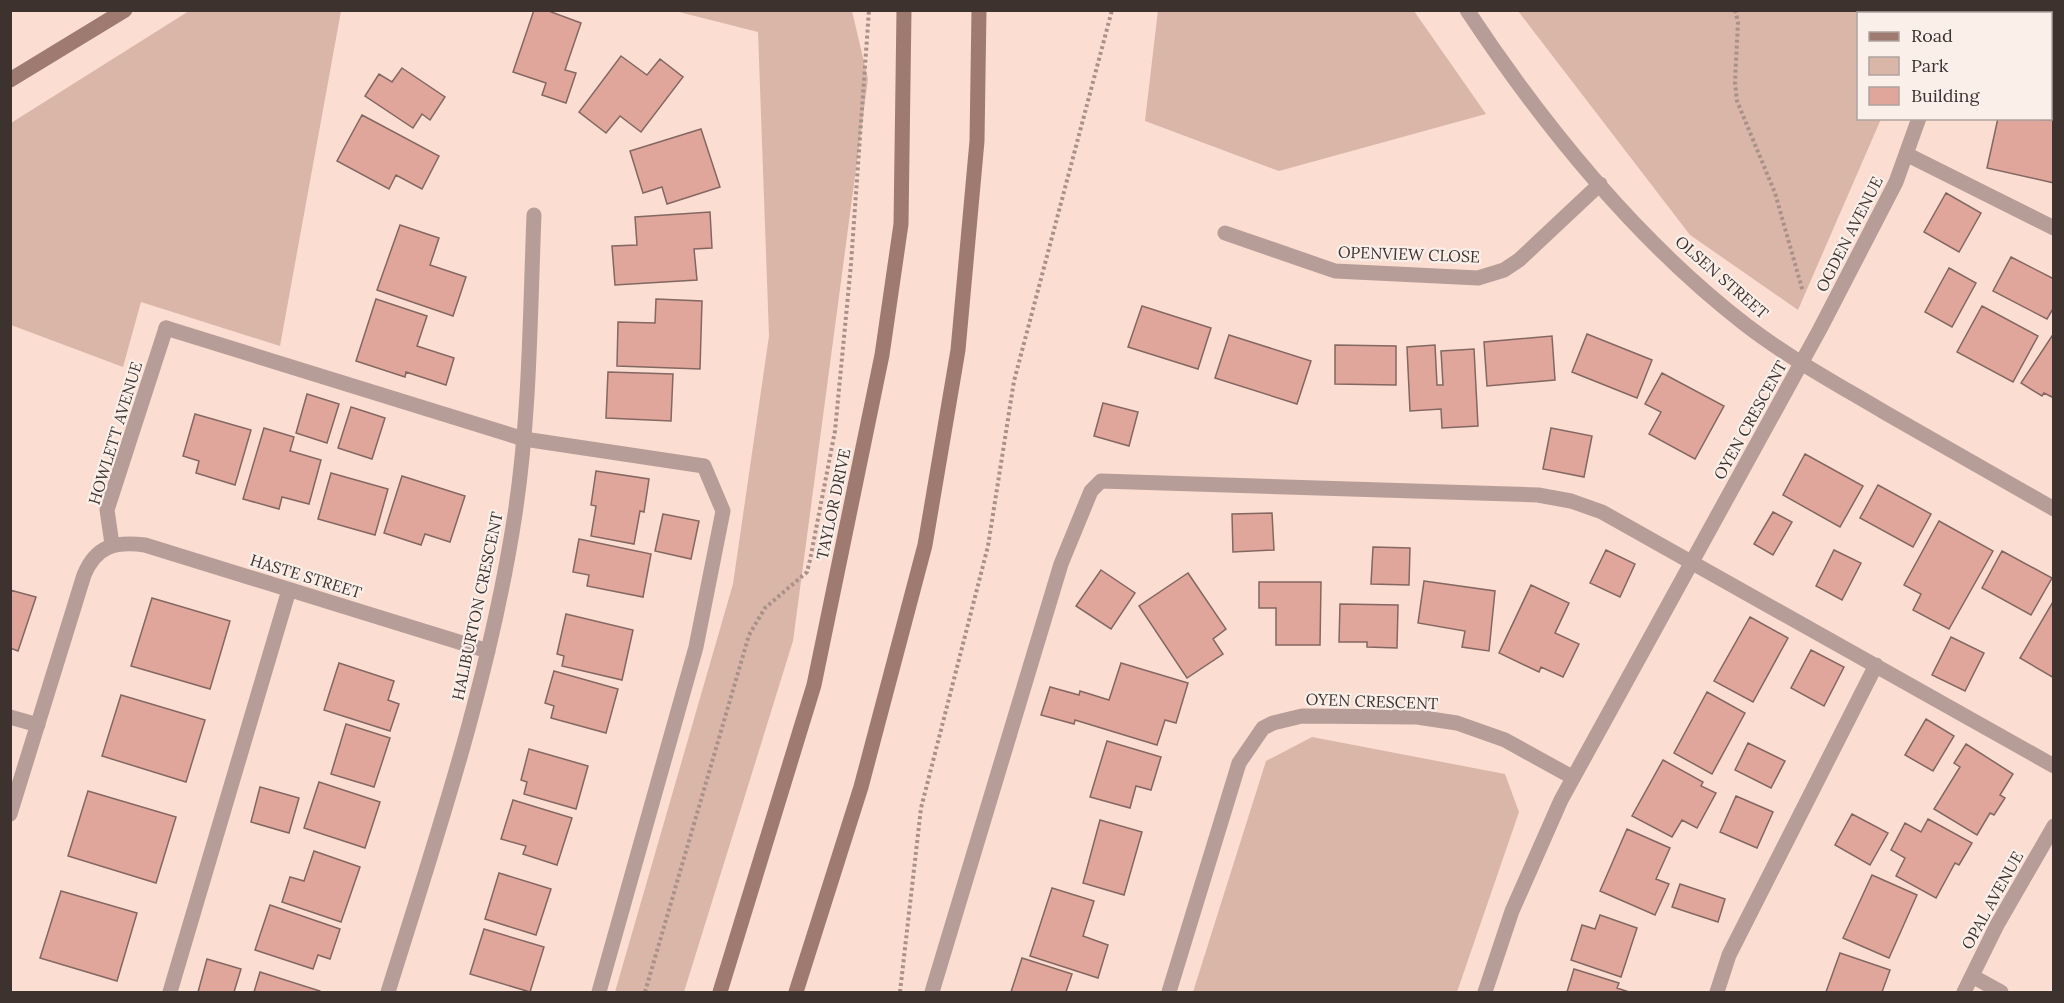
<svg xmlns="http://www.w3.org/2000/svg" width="2064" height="1003" font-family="Lora,serif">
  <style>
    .green { fill: #dab6a8 }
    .building { fill: #e0a69b; stroke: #836761; stroke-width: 1.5 }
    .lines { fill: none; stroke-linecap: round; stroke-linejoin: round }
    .path { stroke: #a89189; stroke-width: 4; stroke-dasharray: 3 3; stroke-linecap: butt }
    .service { stroke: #b79d97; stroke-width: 15 }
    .minor { stroke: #b79d97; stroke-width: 15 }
    .tertiary { stroke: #b79d97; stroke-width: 15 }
    .secondary { stroke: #9f7a71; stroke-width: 15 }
    .labels { text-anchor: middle; stroke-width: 4.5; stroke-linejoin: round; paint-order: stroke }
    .street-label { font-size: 16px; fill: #3e322e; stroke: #fbefea }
  </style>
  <rect width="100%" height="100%" fill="#fcddd2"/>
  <path class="green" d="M1158,10L1414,11L1486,114L1279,171L1145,121Z
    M189,11H341L280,346L141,302L123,367L11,325V123Z
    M675,11H852L868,79L793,641L684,992H615L733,584L769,336L758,32Z
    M1518,11H1907L1906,13L1858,14V118L1881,119L1798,310L1690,235Z
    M1312,737L1505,774L1519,812L1457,992H1193L1266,761Z"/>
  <path class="building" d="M534,10H546L581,23L565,70L576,73L566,103L542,95L546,83L513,72Z
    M2050,30L2054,31V97L2050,96Z
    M621,56L647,75L660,59L683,77L641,132L620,116L606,133L579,112Z
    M402,68L445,97L430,120L422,114L413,128L365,96L379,74L392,82Z
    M362,115L439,156L422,189L396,175L389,189L337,161Z
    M1998,118L2054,120V183L1987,168Z
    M701,129L720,187L667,204L662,187L643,193L630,151Z
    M1946,193L1981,213L1959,252L1924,232Z
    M710,212L712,248L694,249L697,280L615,285L612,246L637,245L635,217Z
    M400,225L439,238L430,265L466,277L453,316L377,290Z
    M2011,257L2054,279V307L2047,319L1993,291Z
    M1949,268L1976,283L1952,327L1925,312Z
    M376,299L427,316L417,346L454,358L446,385L406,372L405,377L356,361Z
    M656,299L702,301L700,369L617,366L618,322L655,323Z
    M1142,306L1211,328L1198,369L1128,347Z
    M1982,306L2038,336L2013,382L1957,352Z
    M2054,333V398L2044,393L2042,396L2021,383Z
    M1587,334L1652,360L1637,398L1572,372Z
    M1229,335L1311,361L1297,404L1215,378Z
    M1552,336L1555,380L1487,386L1484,342Z
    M1335,345L1396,346V385L1335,384Z
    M1435,345L1437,385H1443L1441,351L1474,349L1478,426L1442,428L1441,409L1410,411L1407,347Z
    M608,372L673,374L671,421L606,418Z
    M1662,373L1724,406L1695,459L1649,434L1661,412L1645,404Z
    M307,394L339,404L327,443L296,433Z
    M1103,403L1138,412L1129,446L1094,436Z
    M351,407L385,418L372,459L338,448Z
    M195,414L251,430L235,485L196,473L199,461L183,456Z
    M264,428L294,437L290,451L321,460L309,504L282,497L279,509L243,499Z
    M1551,428L1592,436L1584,477L1543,469Z
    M1805,454L1863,486L1840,527L1783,495Z
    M596,471L649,479L644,512L640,511L634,544L591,536L596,506L591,505Z
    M331,473L388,489L375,535L318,519Z
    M402,476L465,496L450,542L425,534L421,545L384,533Z
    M1878,485L1931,514L1913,547L1860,518Z
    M1773,512L1792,522L1773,555L1754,544Z
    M1272,513L1274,550L1233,552L1232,514Z
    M663,514L699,521L691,559L655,551Z
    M1939,521L1993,551L1949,629L1913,610L1921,594L1904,585Z
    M579,539L651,554L643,597L587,586L589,575L573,572Z
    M1373,547L1410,548L1409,585L1371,584Z
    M1606,550L1635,564L1620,597L1590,583Z
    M1834,550L1861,563L1842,600L1816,586Z
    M2002,551L2052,578L2031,615L1982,588Z
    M1101,570L1135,593L1111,629L1076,606Z
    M1188,573L1226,629L1213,639L1223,654L1187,678L1139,606Z
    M1424,581L1495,591L1489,651L1462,647L1465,631L1418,623Z
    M1259,582H1321L1320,645H1276V608H1259Z
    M1531,585L1569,603L1555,633L1579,644L1563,677L1541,667L1539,672L1499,653Z
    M10,590L36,597L18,651L10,648Z
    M152,598L230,621L210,689L131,666Z
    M2054,600V678L2020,658Z
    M1340,604L1398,605L1397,648L1367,647V642H1339Z
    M566,614L633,630L622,680L562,666L564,656L557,654Z
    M1750,617L1788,638L1753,702L1714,681Z
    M1951,637L1984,653L1965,691L1932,675Z
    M1811,650L1844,667L1824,706L1791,688Z
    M339,663L394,681L388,700L399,704L390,731L324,710Z
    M1121,663L1188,683L1176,723L1165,720L1157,745L1075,720L1074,724L1041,715L1050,687L1079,695L1080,691L1109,700Z
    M554,671L618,689L606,733L551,718L554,706L545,703Z
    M1707,692L1745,713L1712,774L1674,753Z
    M121,695L205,720L186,782L102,756Z
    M1926,719L1954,736L1933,771L1905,755Z
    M346,724L390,738L374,787L331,774Z
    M1107,741L1161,757L1151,790L1136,786L1130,808L1090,797Z
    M1748,743L1785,761L1771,788L1735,770Z
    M1966,744L2013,774L2000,795L2005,798L1994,815L1990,813L1977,835L1934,809L1960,767L1954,763Z
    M529,749L588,766L576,809L524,794L527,782L521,780Z
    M1663,760L1703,782L1701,786L1716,793L1697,828L1682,820L1672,837L1632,816Z
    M319,782L380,802L365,848L304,828Z
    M260,787L299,798L289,833L251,822Z
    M88,791L176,817L156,883L68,856Z
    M1736,796L1773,812L1757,848L1720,832Z
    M513,800L572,818L557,865L523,854L526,846L501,839Z
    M1852,814L1888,833L1870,865L1835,845Z
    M1928,819L1972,843L1959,865L1955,863L1936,898L1896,876L1905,858L1891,850L1905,823L1921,832Z
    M1100,820L1142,832L1124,895L1083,883Z
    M1627,829L1670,848L1656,879L1669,884L1655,915L1600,891Z
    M314,851L360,867L341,922L282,902L290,877L304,881Z
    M499,873L551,889L536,935L485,919Z
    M1872,875L1917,895L1889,958L1843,938Z
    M1680,884L1725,899L1718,922L1672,907Z
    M1052,888L1094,901L1083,936L1108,945L1098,978L1030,956Z
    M61,891L137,913L117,981L40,958Z
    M270,905L340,929L330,959L318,955L313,969L255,950Z
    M1600,915L1637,928L1621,977L1571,960L1582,925L1595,929Z
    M484,929L544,947L530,992L470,974Z
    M1840,953L1890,970L1882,992H1826Z
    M1022,958L1072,974L1066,992H1011Z
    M207,959L241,969L234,992H198Z
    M1574,969L1619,983L1617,988L1629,992H1567Z
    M260,972L320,991V992H254Z"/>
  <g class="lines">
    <path class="path" d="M1735,10L1738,22L1735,82L1737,101L1775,193L1803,292
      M645,992L749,635L765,608L807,572L810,560L835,431L851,264L869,10
      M900,992L921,808L988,546L1014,381L1112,10"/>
    <path class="service" d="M1908,155L2054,228
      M166,328L524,439L704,466L723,511L696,647L599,992
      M170,992L289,590
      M932,992L1061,564L1091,491L1101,481L1538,495L1571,501L1602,512L2054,766
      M1717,992L1729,955L1876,665"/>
    <path class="minor" d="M1947,14L1948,10
      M1225,233L1335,271L1478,278L1504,270L1519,260L1600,184
      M112,544L107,510L166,328
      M10,717L38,725
      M10,814L84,575C96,546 115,541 145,545L488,651
      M1972,976L2001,992
      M388,992C437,835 490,678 515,514C530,415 530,315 534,215
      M1169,992L1239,763L1263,728L1273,723L1302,716L1417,717L1457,723L1505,740L1572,777
      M1485,992L1512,911L1561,800L1820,329L1896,182L1919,118
      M1964,992L1997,925L2054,826"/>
    <path class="tertiary" d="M1467,10C1543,125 1636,240 1746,325C1789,358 1837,384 1884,412C1941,444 1997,477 2054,509"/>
    <path class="secondary" d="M10,80L125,10
      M720,992L814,685L882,355L901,224L904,10
      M796,992L861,787L925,545L958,350L977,141L979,10"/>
  </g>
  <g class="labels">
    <g class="street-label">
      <text transform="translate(1849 234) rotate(-63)" y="6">OGDEN AVENUE</text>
      <text transform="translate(1409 254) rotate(2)" y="6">OPENVIEW CLOSE</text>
      <text transform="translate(1722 277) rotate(41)" y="6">OLSEN STREET</text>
      <text transform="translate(1750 420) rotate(-61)" y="6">OYEN CRESCENT</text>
      <text transform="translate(115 433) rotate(-73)" y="6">HOWLETT AVENUE</text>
      <text transform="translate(833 504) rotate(-78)" y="6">TAYLOR DRIVE</text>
      <text transform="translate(306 576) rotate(17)" y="6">HASTE STREET</text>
      <text transform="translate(477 606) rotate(-78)" y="6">HALIBURTON CRESCENT</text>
      <text transform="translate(1372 701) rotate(2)" y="6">OYEN CRESCENT</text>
      <text transform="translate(1992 900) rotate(-61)" y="6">OPAL AVENUE</text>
    </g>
  </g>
  <rect width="2064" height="1003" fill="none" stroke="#3e322e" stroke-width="24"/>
  <rect x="1857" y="12" width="195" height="108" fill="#fbefea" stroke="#afa39f" stroke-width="1.5"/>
  <rect x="1869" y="32" width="30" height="9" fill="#9f7a71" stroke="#afa39f" stroke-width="1.5"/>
  <text x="1911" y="42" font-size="18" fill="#3e322e">Road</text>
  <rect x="1869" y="57" width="30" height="18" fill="#dab6a8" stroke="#afa39f" stroke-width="1.5"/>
  <text x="1911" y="72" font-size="18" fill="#3e322e">Park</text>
  <rect x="1869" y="87" width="30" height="18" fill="#e0a69b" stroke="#afa39f" stroke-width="1.5"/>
  <text x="1911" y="102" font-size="18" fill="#3e322e">Building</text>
</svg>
